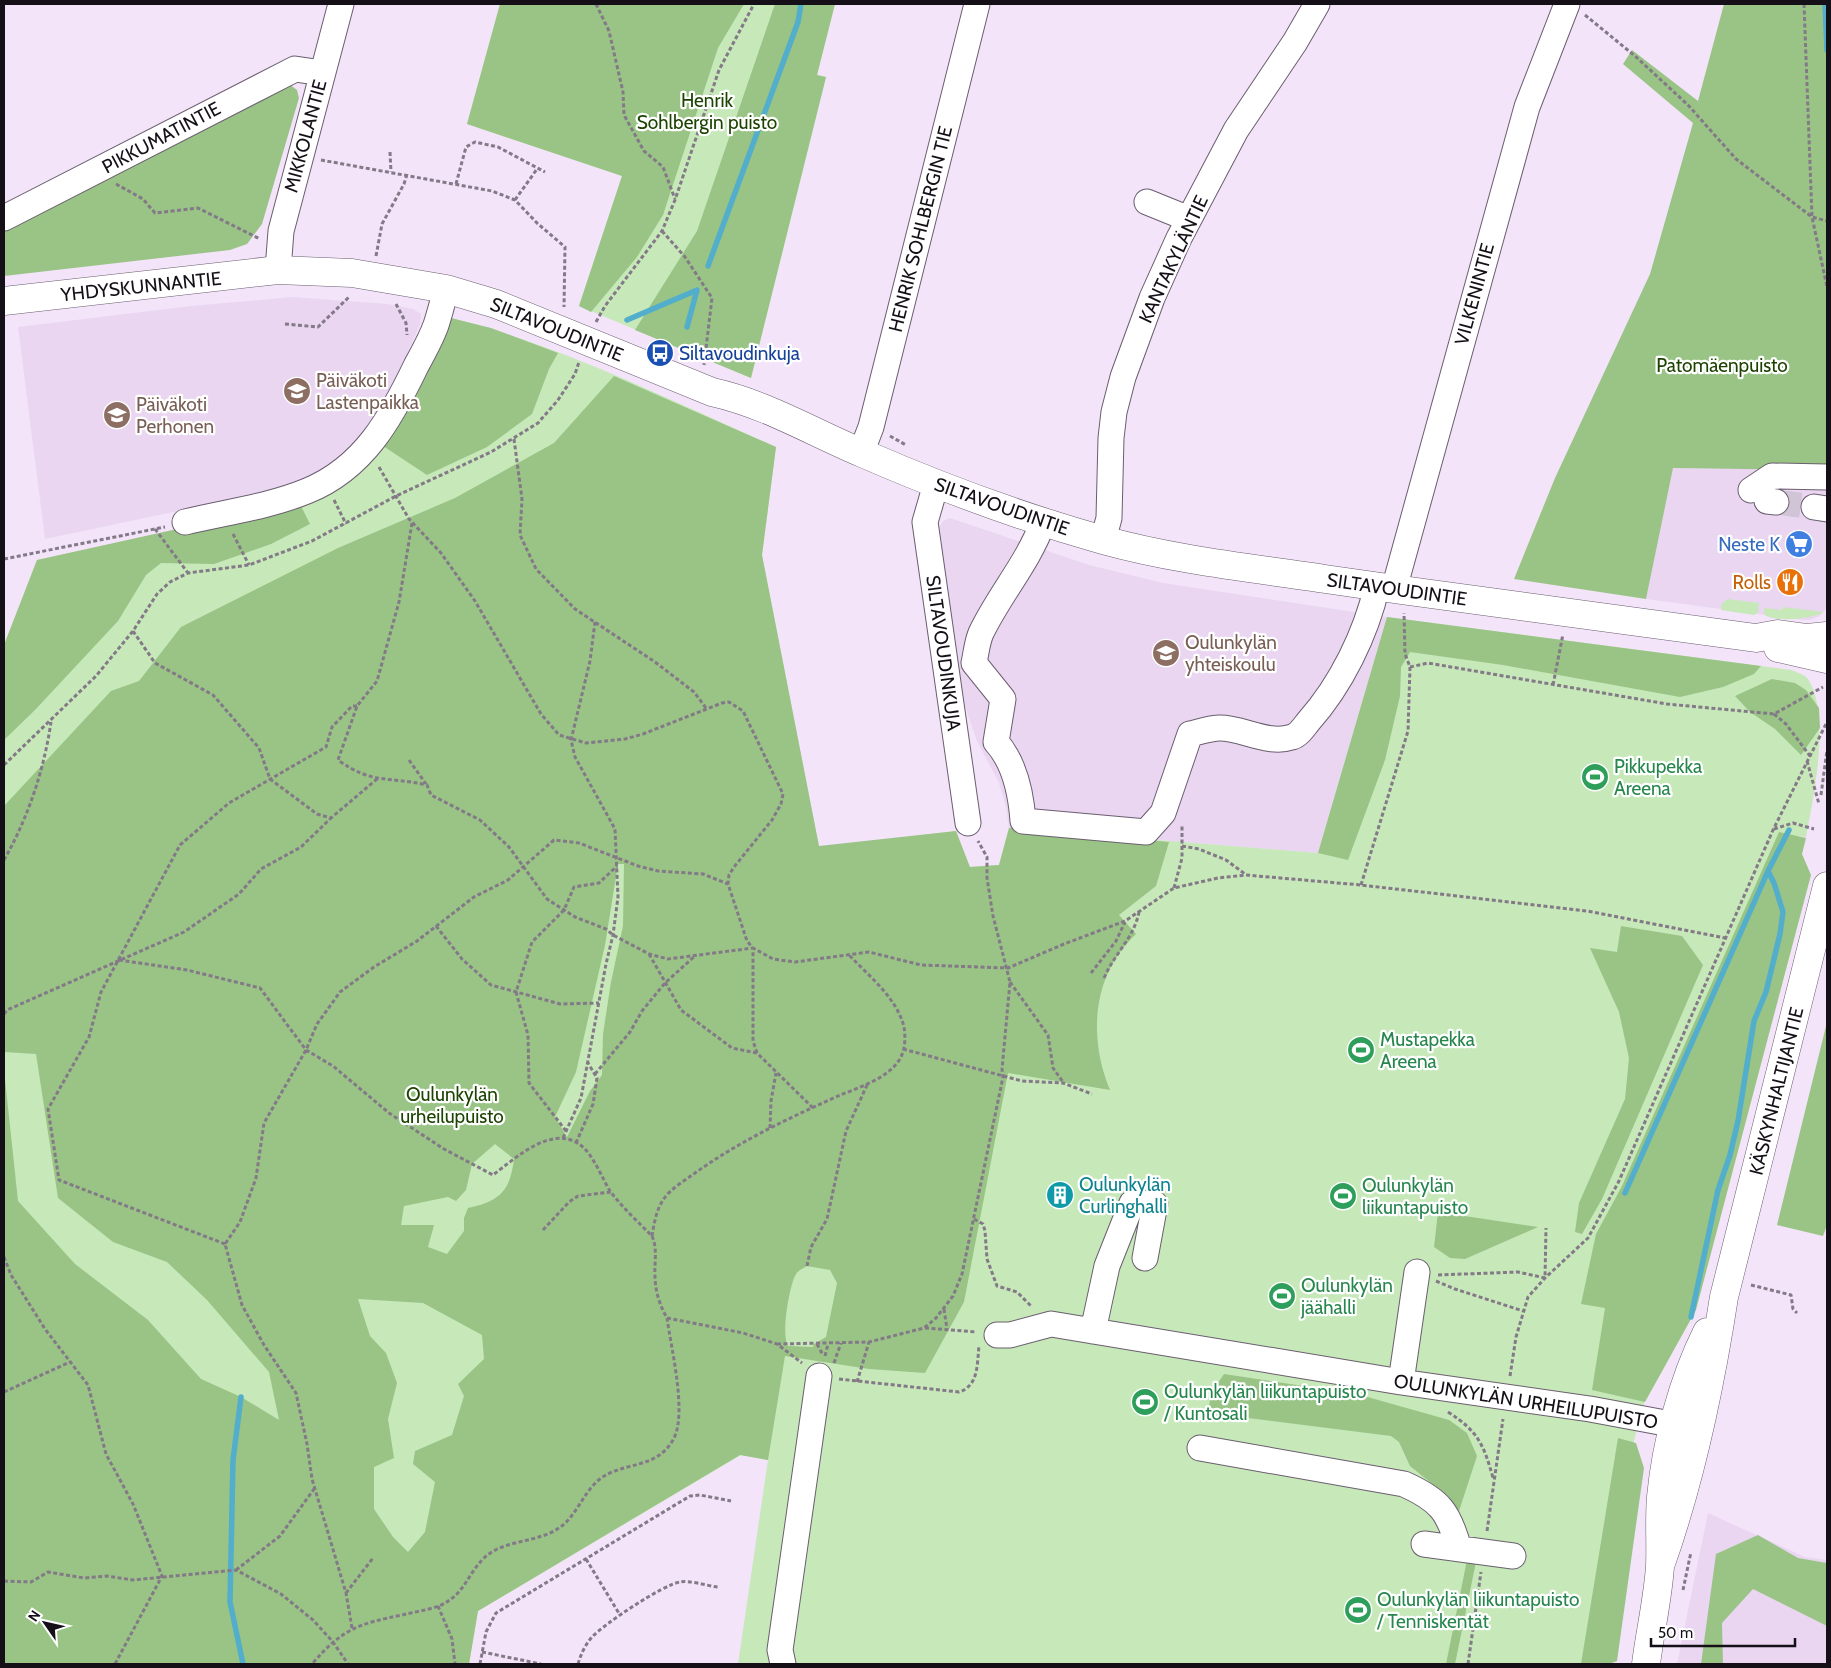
<svg xmlns="http://www.w3.org/2000/svg" width="1831" height="1668" font-family="Cabin,sans-serif">
  <style>
    .built { fill: #ead6f1 }
    .green { fill: #c7e8b9 }
    .forest { fill: #99c486; fill-rule: evenodd }
    .lines { fill: none; stroke-linecap: round; stroke-linejoin: round }
    .stream { stroke: #53aecb; stroke-width: 5.5 }
    .minor-tunnel { stroke: #d2c4d7; stroke-width: 25; stroke-dasharray: 25 12; stroke-linecap: butt }
    .minor-casing { stroke: #6a5e6f; stroke-width: 27 }
    .major-casing { stroke: #6a5e6f; stroke-width: 29 }
    .path { stroke: #837987; stroke-width: 3; stroke-dasharray: 4 2.5; stroke-linecap: butt }
    .minor { stroke: #fff; stroke-width: 25 }
    .major { stroke: #fff; stroke-width: 28 }
    .labels { text-anchor: middle; stroke-width: 4.5; stroke-linejoin: round; paint-order: stroke }
    .park-label { font-size: 19px; fill: #1c4300; stroke: #fff }
    .street-label { font-size: 19px; fill: #151017; stroke: #fff }
    .transit-label { font-size: 19px; fill: #164399; stroke: #fff; text-anchor: start }
    .education-label { font-size: 19px; fill: #785e54; stroke: #fff; text-anchor: start }
    .shop-label { font-size: 19px; fill: #366cbe; stroke: #fff; text-anchor: end }
    .food-label { font-size: 19px; fill: #c56008; stroke: #fff; text-anchor: end }
    .leisure-label { font-size: 19px; fill: #27864d; stroke: #fff; text-anchor: start }
    .culture-label { font-size: 19px; fill: #0d838f; stroke: #fff; text-anchor: start }
  </style>
  <rect width="100%" height="100%" fill="#f3e4f9"/>
  <path class="built" d="M292,297L388,304L413,309L421,314L420,324L385,406L345,460L283,489L45,539L18,327L191,306Z
    M1672,468L1827,470V607L1820,616L1810,620H1803L1646,599Z
    M950,518L1089,565L1163,583L1387,617L1318,853L1009,828L1006,807L999,783L977,741L963,701L939,528L943,521Z
    M1708,1513L1805,1557L1827,1560V1664H1677Z"/>
  <path class="green" d="M500,4H835L817,75L826,77L751,378L579,306L622,176L467,124Z
    M443,316C559,344 667,399 776,447L762,555L819,847L956,831L969,867L999,865L1009,828L1318,853L1387,617L1791,670C1796,672 1804,674 1808,679C1831,715 1814,794 1806,837L1799,836L1627,1466L1609,1664H738L768,1460L741,1455L478,1611L469,1664H4V645L37,560L237,517L338,481Z
    M1728,599L1759,603L1758,612L1754,615L1721,610L1722,603Z
    M1783,607L1824,612C1813,619 1773,623 1764,614V608L1782,610Z"/>
  <path class="forest" d="M500,4H744L718,48L663,215L637,257L591,312L579,306L622,176L467,124Z
    M775,4H835L817,75L826,77L751,378L635,330L697,231Z
    M1724,4H1827V470L1673,468L1646,599L1514,579L1555,478L1650,274L1693,123L1623,64L1632,50L1698,101Z
    M289,84L297,90L299,98L262,224L247,244L230,250L4,276V226Z
    M443,316L491,328L558,353L549,369L532,414L487,447L427,475L377,442Z
    M614,376L776,447L762,555L819,846L956,831L970,867L999,865L1009,828L1169,842L1156,886L1119,915L1136,934C1092,975 1088,1037 1110,1090L1008,1073L964,1302L925,1373L869,1369L785,1356L768,1460L740,1455L478,1611L469,1664H4V1070L18,1201L75,1264L148,1320L201,1379L241,1397L279,1420L269,1372L207,1300L167,1262L113,1242L58,1198L36,1054L4,1052V806L111,691L139,681L181,627L338,548L455,498L554,443ZM618,864H624L623,926L611,982L603,1034L602,1075L590,1091L567,1137L555,1117L576,1072L605,945ZM495,1144L514,1159C510,1192 499,1201 468,1208L464,1218V1231L447,1254L428,1247L434,1225H401L404,1206L448,1197L456,1201L466,1190L472,1164ZM807,1266L830,1270L837,1283L826,1337L814,1344L813,1347L788,1346C781,1335 789,1288 795,1276C797,1271 802,1269 807,1266ZM358,1299L423,1303L482,1335L484,1359L458,1384L464,1396L452,1435L415,1451L413,1464L435,1482L425,1532L408,1552L393,1537L374,1509V1467L394,1458L388,1419L397,1383L386,1353L370,1336Z
    M299,502L310,524L271,544L214,564L161,563L146,575L118,621L35,710L4,740V645L37,560Z
    M1387,617L1761,666L1754,674L1723,687L1680,697L1503,665L1410,652L1401,667L1400,696L1385,760L1348,860L1318,853Z
    M1772,679L1795,683L1806,690L1819,708L1820,728L1801,755L1775,729L1750,712L1735,696Z
    M1779,832L1806,838L1802,854L1811,875L1696,1310L1645,1402L1592,1390L1605,1308L1581,1304L1596,1234L1622,1186Z
    M1621,926L1682,936L1703,965L1602,1199L1582,1234L1575,1232L1579,1203L1625,1099L1629,1058L1619,1012L1590,948L1617,952Z
    M1827,1022V1225L1823,1236L1777,1225Z
    M1438,1212L1538,1227L1465,1259L1450,1258L1434,1247Z
    M1224,1374L1357,1394L1449,1420L1467,1433L1477,1456L1459,1511L1447,1496L1410,1466L1399,1442L1391,1436L1208,1413L1211,1393Z
    M1618,1438L1636,1443L1644,1468L1617,1661L1609,1664H1581Z
    M1758,1535L1798,1558L1827,1563V1626L1753,1589L1722,1623L1723,1664H1701L1716,1554Z
    M1468,1555L1477,1557L1455,1664H1446Z"/>
  <g class="lines">
    <path class="stream" d="M1825,4L1827,50
      M708,266L798,22L801,4
      M627,320L697,290
      M687,327L697,290
      M1625,1193L1768,871L1789,830
      M1691,1317L1718,1190L1730,1155L1738,1121L1754,1021L1766,992L1780,934L1783,912L1774,883L1768,871
      M241,1397L233,1460L230,1602L243,1664"/>
    <path class="minor-tunnel" d="M1776,502L1814,507"/>
    <g class="minor-casing">
      <path id="minor" d="M1147,202L1189,219
        M4,218L295,69L322,73
        M278,270L281,231L341,4
        M861,453L871,427L977,4
        M936,484L925,522L968,823
        M1751,490L1772,476L1827,477
        M1767,501L1776,502
        M1814,507L1827,509
        M185,522C226,512 268,507 307,491C364,468 391,418 416,366C423,353 431,339 436,325C440,313 443,301 446,289
        M1043,522C1028,563 999,595 981,633C977,642 976,654 974,663L1003,699L996,742C1015,763 1021,793 1023,821L1146,832L1163,813L1190,734C1199,732 1210,728 1220,728C1243,728 1268,745 1292,737C1299,735 1304,727 1308,722C1341,685 1366,634 1377,586
        M1103,540L1109,518L1111,438L1114,412L1123,377L1152,298L1179,238L1236,130L1295,42L1317,4
        M1394,589L1527,107L1567,4
        M1093,1331L1107,1266L1132,1203L1155,1204L1145,1258
        M997,1335H1010L1051,1324L1401,1382L1590,1409L1692,1428
        M1401,1382L1417,1272
        M1200,1448L1404,1484C1440,1500 1449,1512 1459,1549
        M1424,1544L1513,1556
        M783,1664L780,1650L819,1376"/>
    </g>
    <g class="major-casing">
      <path id="major" d="M4,301L278,270L352,273L446,289L496,304L712,392C766,404 812,432 862,453C940,487 1021,517 1103,540C1175,560 1251,568 1325,579C1456,598 1587,615 1719,633L1756,638L1778,634L1807,638L1827,636
        M1778,648L1827,659
        M1660,1566C1691,1479 1710,1388 1724,1297L1827,886
        M1646,1664C1650,1632 1658,1598 1660,1566C1661,1543 1659,1520 1661,1497C1666,1443 1683,1380 1707,1332"/>
    </g>
    <path class="path" d="M596,4L609,31L623,92L624,115L644,151L663,167L675,199
      M1804,4L1812,217L1827,287
      M1585,15L1635,56L1688,105L1736,159L1812,217L1827,221
      M390,152L391,172
      M321,160L492,191L515,200L537,223L565,247L564,307
      M116,184L143,199L155,213L198,208L260,239
      M456,184L466,147L475,142L498,147L545,172
      M515,200L537,169
      M662,231L685,257L712,298L704,365
      M376,256L382,224L404,184L407,174
      M396,304L406,323L407,335
      M596,322L605,306L662,231L675,200L719,70L754,4
      M285,324L318,327L350,296
      M890,436L906,445
      M514,439L522,499L520,535L536,569L575,609L655,662L694,692L706,708
      M379,467L409,519L441,553L475,601L541,714L559,735L586,743L625,739L643,734L722,703L729,702L743,711L783,794L781,804L772,820L734,867L729,875L728,884L747,941L753,948L773,959L795,962L869,952L921,965L1008,968L1064,944L1125,921L1174,888L1218,878L1246,875L1361,885L1587,911L1725,938
      M334,500L346,524
      M412,523L399,602L377,681L357,706L338,760C373,785 388,776 427,785L431,795L480,820L509,847L547,899L575,917L606,929L613,935L649,954L668,959L753,948V1041L757,1053L813,1108
      M155,529L188,573
      M233,534L249,565
      M4,559L165,527
      M133,631L155,663L213,695L259,748L270,779L317,814L331,818L377,779
      M1410,667L1428,663L1667,704L1774,714L1823,687
      M1553,685L1563,634
      M1774,714L1786,724L1810,756
      M409,760L426,784
      M1807,761L1819,804
      M4,765L96,676L133,631L157,594L170,582L188,573L249,565L312,541L396,496L491,452L538,423L558,400L575,374L579,362
      M1821,795L1827,750
      M1774,829L1793,823L1814,829
      M1182,846L1199,849L1226,860L1245,874
      M4,860C28,818 44,770 51,722
      M1361,885L1408,731L1410,667L1405,654L1404,613
      M1174,888L1182,858V825
      M436,926L462,959L491,985L560,1004L599,1003
      M649,954L681,1010L732,1048L757,1053
      M119,960L187,970L260,988L306,1050L333,1066L389,1113L444,1149L493,1175C517,1157 555,1121 584,1148C595,1159 602,1178 610,1191C622,1207 638,1222 652,1236C658,1250 654,1262 655,1276C655,1291 660,1306 667,1318C671,1348 687,1412 674,1438C658,1470 623,1461 600,1479C583,1492 577,1516 559,1528C537,1543 506,1539 485,1557C467,1574 465,1595 439,1606C428,1610 414,1612 402,1615C358,1624 342,1629 312,1664
      M1091,973L1116,941L1125,922
      M1104,978C1114,954 1134,938 1139,912
      M1010,982L1048,1035L1053,1068L1063,1082
      M4,1014L7,1010L184,932L239,894L261,869L301,847L331,818
      M903,1049L1022,1081L1063,1083L1092,1094
      M595,1074L630,1032L642,1011L665,983L696,955
      M770,1128L771,1101L776,1073
      M566,1131L529,1083L528,1035L516,992L532,942L564,910L574,887L599,883L617,866
      M563,1138L581,1098L606,964L613,935L618,897L615,829L575,757L571,740L590,661L595,622
      M576,1143L593,1104L597,1078L588,1063
      M974,1219L983,1224L985,1231L987,1259L997,1286L1017,1292L1032,1307
      M543,1230L569,1202L578,1196L611,1192
      M652,1236C654,1224 656,1211 663,1200C670,1189 684,1181 695,1173C740,1141 787,1119 838,1096C857,1088 884,1080 897,1063C905,1054 906,1039 904,1027C897,998 869,976 849,955
      M225,1244L59,1180L48,1109L89,1037L101,992L180,845L229,803L326,747L332,727L352,706H357
      M4,1257L11,1275L45,1329L88,1385L106,1454L133,1504L162,1576L115,1664
      M807,1266L811,1247L827,1219L846,1131L868,1083
      M1438,1275L1518,1272L1545,1278L1546,1228
      M1436,1281L1455,1289L1523,1311
      M1751,1285L1791,1295L1793,1309L1797,1313
      M944,1309L947,1329
      M667,1318L743,1333L777,1344L802,1363
      M925,1328L976,1332
      M777,1344L869,1342L924,1328L936,1318L953,1296L962,1274L1003,1077L1002,1069L1010,982L993,916L987,878V857L978,841
      M817,1344L823,1355
      M825,1356L828,1344
      M834,1363L841,1343
      M1510,1376L1516,1337L1528,1297L1545,1278L1588,1238L1619,1181L1773,830L1827,722
      M839,1379L959,1392C979,1386 977,1363 979,1346
      M857,1382L869,1342
      M4,1392L70,1362
      M1448,1412C1478,1431 1484,1445 1493,1478
      M1487,1531L1503,1419
      M586,1559L620,1615
      M236,1570L280,1536L314,1489
      M4,1581L31,1582L48,1572L84,1578L107,1576L133,1580L236,1570L281,1594L313,1620L333,1642L348,1664
      M1683,1590L1691,1552
      M346,1593L373,1558
      M438,1606L452,1639L455,1664
      M352,1628L346,1593L312,1479L307,1444L296,1393L264,1345L242,1305L225,1244L240,1222L256,1178L264,1123L306,1050L317,1024L340,992L374,967L417,941L474,897L508,880L554,840L579,843L638,866L658,871L703,874L728,884
      M482,1652L541,1664
      M480,1664L486,1632L496,1613L690,1496L700,1495L731,1501
      M578,1664C581,1654 585,1645 592,1637C604,1624 664,1584 680,1582C691,1580 707,1586 718,1587
      M1468,1664L1481,1572"/>
    <use href="#minor" class="minor"/>
    <use href="#major" class="major"/>
  </g>
  <defs>
    <g id="bus-disc" transform="scale(1.4375)"><circle r="9.5" fill="#1a4fb4" stroke="#fff"/><path d="M-5-6H5V4H4V6H2V4H-2V6H-4V4H-5ZM-3.5-4V0h7V-4ZM-3.5 1.2v1.5H-2V1.2ZM2 1.2v1.5H3.5V1.2Z" fill="#fff"/></g>
    <g id="school-disc" transform="scale(1.4375)"><circle r="9.5" fill="#8d6e63" stroke="#fff"/><path d="M0-5L7-2L0 1L-7-2ZM-4 1L0 2.5L4 1V4Q0 6-4 4Z" fill="#fff"/></g>
    <g id="supermarket-disc" transform="scale(1.4375)"><circle r="9.5" fill="#3f7fe0" stroke="#fff"/><path d="M-6-5.5h2.5l.6 2H6L4.5 2H-2.5L-4.4-4H-6ZM-1.5 3.2a1.3 1.3 0 1 0 .1 0ZM3 3.2a1.3 1.3 0 1 0 .1 0Z" fill="#fff"/></g>
    <g id="restaurant-disc" transform="scale(1.4375)"><circle r="9.5" fill="#e8710a" stroke="#fff"/><path d="M-5-6h1v4h1v-4h1v4h1v-4h1v5L-1.5 .5V6h-2V.5L-5-1ZM5-6V6H3V1.5H1.5Q1.5-4 5-6Z" fill="#fff"/></g>
    <g id="stadium-disc" transform="scale(1.4375)"><circle r="9.5" fill="#2e9e5b" stroke="#fff"/><path d="M0-5a6.5 5 0 1 0 0 10a6.5 5 0 1 0 0-10ZM-3.5-1.8h7v3.6h-7Z" fill="#fff"/></g>
    <g id="building-disc" transform="scale(1.4375)"><circle r="9.5" fill="#0f9aa8" stroke="#fff"/><path d="M-4-6H4V6H1V3H-1V6H-4ZM-2.5-4.3h1.7v1.8h-1.7ZM.8-4.3h1.7v1.8H.8ZM-2.5-1h1.7V.8h-1.7ZM.8-1h1.7V.8H.8Z" fill="#fff"/></g>
  </defs>
  <g fill-rule="evenodd">
    <use href="#bus-disc" x="660" y="353"/>
    <use href="#school-disc" x="297" y="391"/>
    <use href="#school-disc" x="117" y="415"/>
    <use href="#supermarket-disc" x="1799" y="544"/>
    <use href="#restaurant-disc" x="1790" y="582"/>
    <use href="#school-disc" x="1166" y="653"/>
    <use href="#stadium-disc" x="1595" y="777"/>
    <use href="#stadium-disc" x="1361" y="1050"/>
    <use href="#building-disc" x="1060" y="1195"/>
    <use href="#stadium-disc" x="1343" y="1196"/>
    <use href="#stadium-disc" x="1282" y="1296"/>
    <use href="#stadium-disc" x="1145" y="1402"/>
    <use href="#stadium-disc" x="1358" y="1610"/>
  </g>
  <g class="labels">
    <g class="park-label">
      <text x="707" y="107">Henrik<tspan x="707" dy="22">Sohlbergin puisto</tspan></text>
      <text x="1722" y="372">Patomäenpuisto</text>
      <text x="452" y="1101">Oulunkylän<tspan x="452" dy="22">urheilupuisto</tspan></text>
    </g>
    <g class="street-label">
      <text transform="translate(305 136) rotate(-75)" y="7">MIKKOLANTIE</text>
      <text transform="translate(161 137) rotate(-28)" y="7">PIKKUMATINTIE</text>
      <text transform="translate(920 229) rotate(-76)" y="7">HENRIK SOHLBERGIN TIE</text>
      <text transform="translate(1173 259) rotate(-65)" y="7">KANTAKYLÄNTIE</text>
      <text transform="translate(141 286) rotate(-6)" y="7">YHDYSKUNNANTIE</text>
      <text transform="translate(1474 294) rotate(-75)" y="7">VILKENINTIE</text>
      <text transform="translate(557 329) rotate(22)" y="7">SILTAVOUDINTIE</text>
      <text transform="translate(1002 506) rotate(19)" y="7">SILTAVOUDINTIE</text>
      <text transform="translate(1397 589) rotate(8)" y="7">SILTAVOUDINTIE</text>
      <text transform="translate(944 653) rotate(82)" y="7">SILTAVOUDINKUJA</text>
      <text transform="translate(1776 1091) rotate(-76)" y="7">KÄSKYNHALTIJANTIE</text>
      <text transform="translate(1526 1401) rotate(9)" y="7">OULUNKYLÄN URHEILUPUISTO</text>
    </g>
    <g class="transit-label">
      <text x="679" y="360">Siltavoudinkuja</text>
    </g>
    <g class="education-label">
      <text x="316" y="387">Päiväkoti<tspan x="316" dy="22">Lastenpaikka</tspan></text>
      <text x="136" y="411">Päiväkoti<tspan x="136" dy="22">Perhonen</tspan></text>
      <text x="1185" y="649">Oulunkylän<tspan x="1185" dy="22">yhteiskoulu</tspan></text>
    </g>
    <g class="shop-label">
      <text x="1780" y="551">Neste K</text>
    </g>
    <g class="food-label">
      <text x="1771" y="589">Rolls</text>
    </g>
    <g class="leisure-label">
      <text x="1614" y="773">Pikkupekka<tspan x="1614" dy="22">Areena</tspan></text>
      <text x="1380" y="1046">Mustapekka<tspan x="1380" dy="22">Areena</tspan></text>
      <text x="1362" y="1192">Oulunkylän<tspan x="1362" dy="22">liikuntapuisto</tspan></text>
      <text x="1301" y="1292">Oulunkylän<tspan x="1301" dy="22">jäähalli</tspan></text>
      <text x="1164" y="1398">Oulunkylän liikuntapuisto<tspan x="1164" dy="22">/ Kuntosali</tspan></text>
      <text x="1377" y="1606">Oulunkylän liikuntapuisto<tspan x="1377" dy="22">/ Tenniskentät</tspan></text>
    </g>
    <g class="culture-label">
      <text x="1079" y="1191">Oulunkylän<tspan x="1079" dy="22">Curlinghalli</tspan></text>
    </g>
  </g>
  <rect width="1831" height="1668" fill="none" stroke="#151017" stroke-width="10"/>
  <g transform="translate(45 1623) rotate(304)" stroke="#ffffff" stroke-width="4" paint-order="stroke">
  <path d="M0-4L9 19L0 12L-9 19Z" fill="#151017"/>
  <text y="-8" font-size="14" font-weight="bold" text-anchor="middle" fill="#151017">N</text>
  </g>
  <path d="M1651 1638v8h144v-8" fill="none" stroke="#151017" stroke-width="2.5"/>
  <text x="1658" y="1638" font-size="15" fill="#151017" stroke="#ffffff" stroke-width="4" paint-order="stroke">50 m</text>
</svg>
